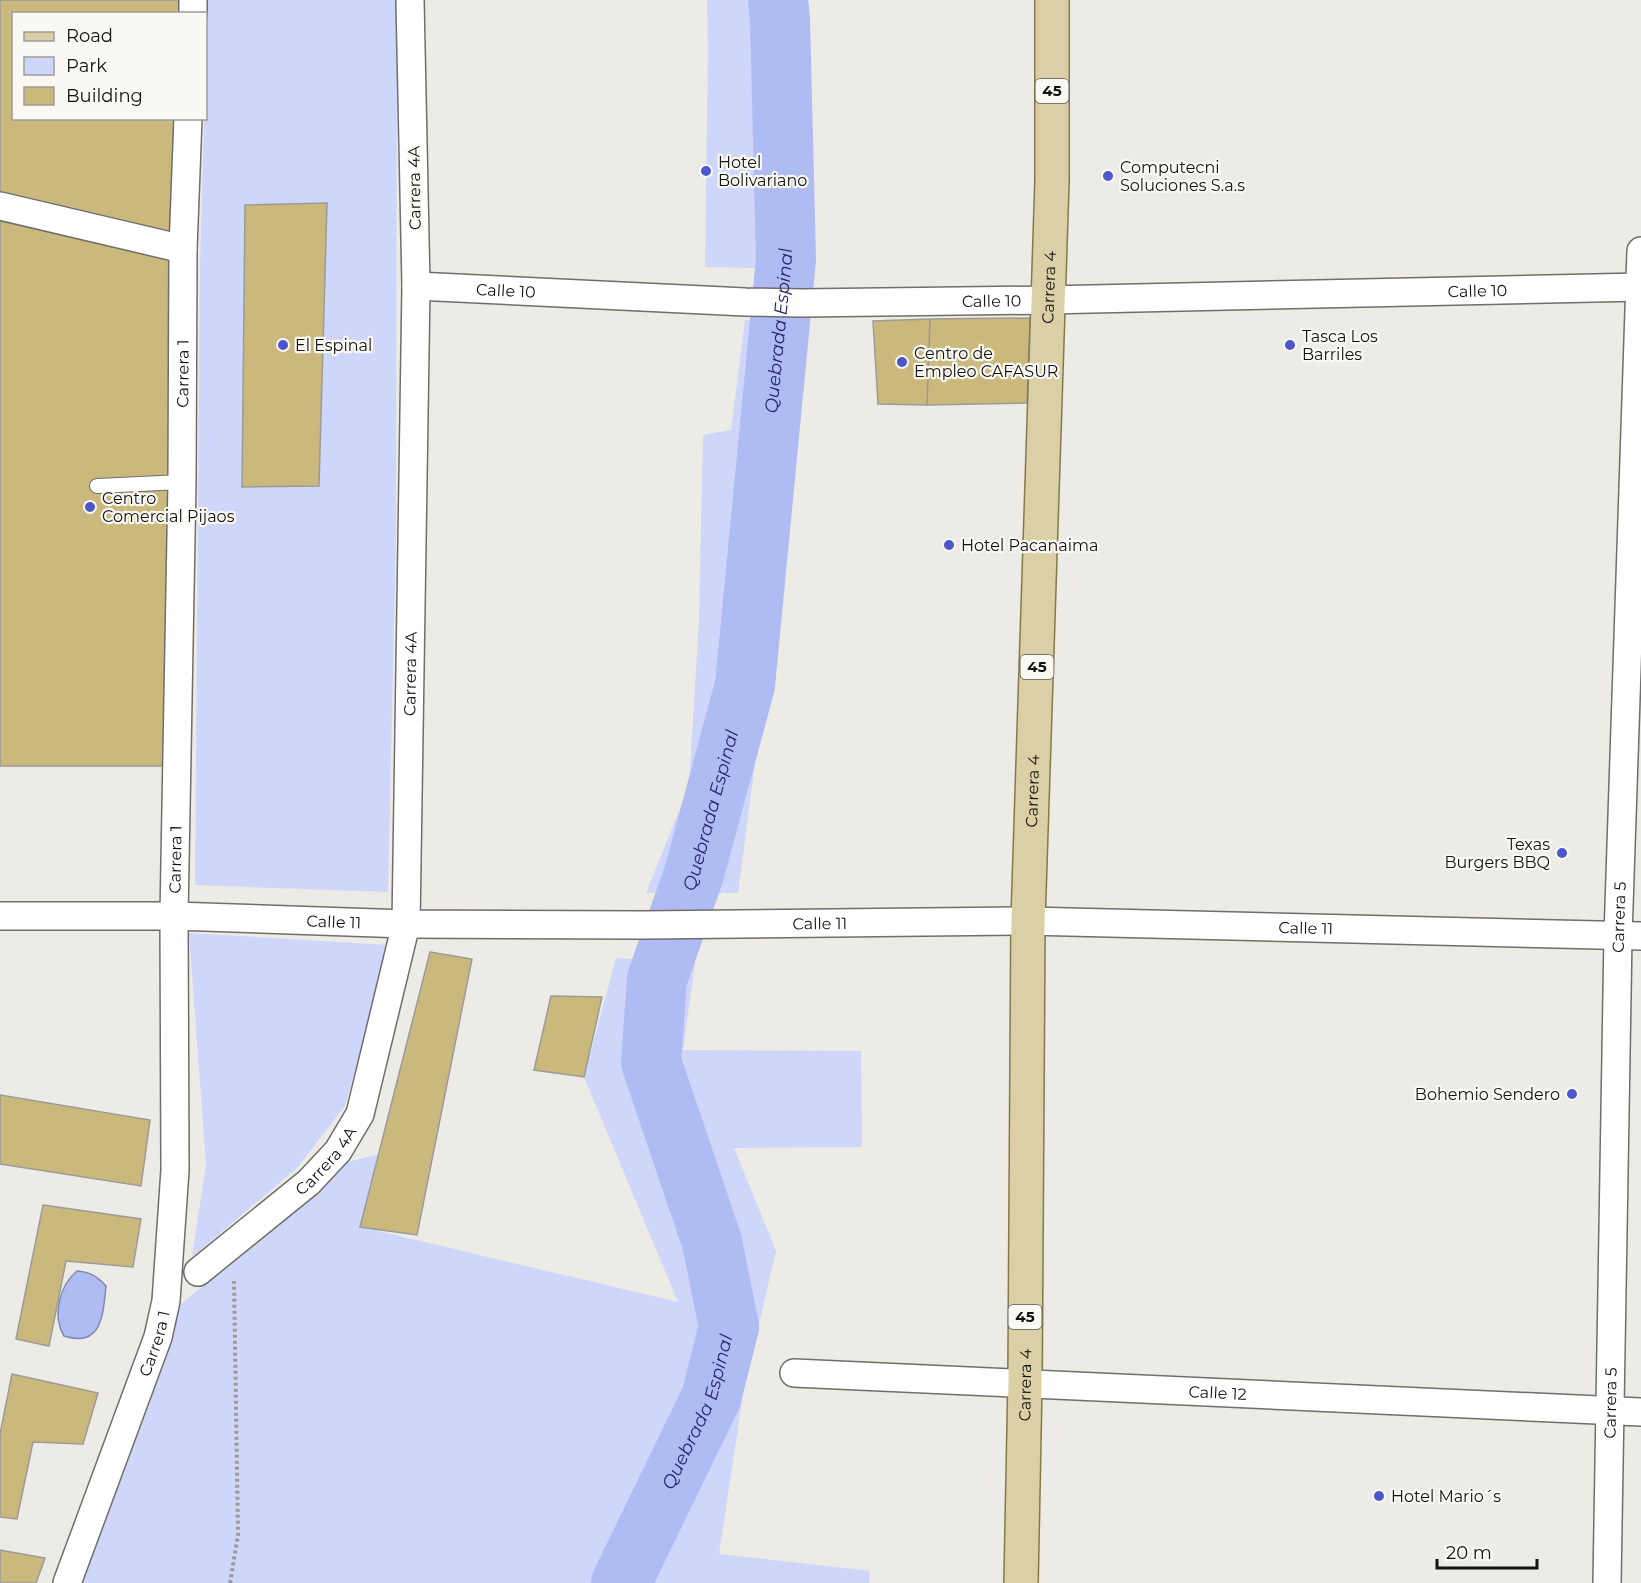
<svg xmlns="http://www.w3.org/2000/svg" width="1641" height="1583" font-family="Montserrat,sans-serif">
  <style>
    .green { fill: #ced6fa }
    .water { fill: #afbbf3; stroke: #8089af; stroke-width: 1.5 }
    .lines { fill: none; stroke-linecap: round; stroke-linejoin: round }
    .river { stroke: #afbbf3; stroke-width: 60 }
    .building { fill: #cab87c; stroke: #9c9b96; stroke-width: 1.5 }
    .lane-casing { stroke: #706e6a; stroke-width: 16 }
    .street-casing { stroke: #706e6a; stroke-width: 30 }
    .primary-casing { stroke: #85784c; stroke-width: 36 }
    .path { stroke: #9a9a96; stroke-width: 4; stroke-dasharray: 3 3; stroke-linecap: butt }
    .lane { stroke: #fff; stroke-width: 14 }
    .street { stroke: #fff; stroke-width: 27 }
    .primary { stroke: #dbcfa6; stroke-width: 33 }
    .poi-dot { fill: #4e56cc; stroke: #faf8f3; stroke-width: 2 }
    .labels { text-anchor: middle; stroke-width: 4.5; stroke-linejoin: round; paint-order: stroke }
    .shield { fill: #faf8f3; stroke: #585855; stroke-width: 1.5 }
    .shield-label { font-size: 15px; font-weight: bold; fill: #131311 }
    .poi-label { font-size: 16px; fill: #131311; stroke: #faf8f3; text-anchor: start }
    .street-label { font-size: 16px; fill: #131311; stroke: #faf8f3 }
    .water-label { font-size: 18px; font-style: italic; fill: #25296a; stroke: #faf8f3 }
  </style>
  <rect width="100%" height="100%" fill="#ecebe6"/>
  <path class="green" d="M206,0H397L396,533L388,892L195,885L200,265L204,119L206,118Z
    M707,0H804L794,82V269L705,267L708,47Z
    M745,320H793L787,402L769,564L766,679L738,893H646L689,786L699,622L703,435L731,430Z
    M189,933L390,945L345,1106L297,1168L192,1257L206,1164Z
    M616,958L695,963L683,1050L861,1051L862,1147L734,1148L776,1251L744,1388L719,1554L870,1571L869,1583H79L179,1306L348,1162L379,1154L361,1227L678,1302L584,1077Z"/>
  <path class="water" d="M77,1271C90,1272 97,1276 106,1286C103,1315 102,1348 64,1336C52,1316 59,1286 77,1271Z"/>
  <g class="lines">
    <path class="river" id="s1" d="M621,1583L711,1398L729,1327L712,1242L651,1062L657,979L694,874L745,685L786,259L780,19L778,0"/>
  </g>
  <path class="building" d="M0,0H182V14H14V118H182L183,249L0,207Z
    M327,203L319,486L242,487L245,205Z
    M0,206L183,249L176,766H0Z
    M1030,318L1027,403L927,405L930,319Z
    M930,319L927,405L878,404L873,321Z
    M430,952L472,959L417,1235L360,1227Z
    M551,996L602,997L584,1077L534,1070Z
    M0,1095L150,1120L141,1186L0,1164Z
    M43,1205L141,1219L133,1267L66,1261L49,1346L16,1339Z
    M12,1374L98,1393L83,1444L33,1442L17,1519L0,1517V1434Z
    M0,1550L45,1558L36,1583H0Z"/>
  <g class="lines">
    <g class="lane-casing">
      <path id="lane" d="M97,486L182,482"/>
    </g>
    <g class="street-casing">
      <g id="street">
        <path d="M193,14V0"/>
        <path d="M0,206L183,249"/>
        <path id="s2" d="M416,286L745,302L802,303L1047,300L1641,287"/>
        <path id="s3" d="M0,916H174L406,924L643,925L1028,921L1641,936"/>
        <path id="s4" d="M198,1272L309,1182L338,1151L360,1114L406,924L416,286L410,0"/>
        <path id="s5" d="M794,1373L1641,1412"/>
        <path id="s6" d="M67,1583L158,1337L166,1301L175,1170L174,916L182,482L183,249L188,118"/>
        <path id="s7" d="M1607,1583L1618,936L1641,251"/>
      </g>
    </g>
    <g class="primary-casing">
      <g id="primary">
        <path id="s8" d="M1021,1583L1025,1382L1028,921L1052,181V0"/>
      </g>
    </g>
    <path class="path" d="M230,1583L238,1535L234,1281"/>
    <use href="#lane" class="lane"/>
    <use href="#street" class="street"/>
    <use href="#primary" class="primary"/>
  </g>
  <g class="poi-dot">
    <circle cx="706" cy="171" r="6"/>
    <circle cx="1108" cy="176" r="6"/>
    <circle cx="283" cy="345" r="6"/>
    <circle cx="1290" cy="345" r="6"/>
    <circle cx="902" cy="362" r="6"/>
    <circle cx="90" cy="507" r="6"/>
    <circle cx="949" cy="545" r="6"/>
    <circle cx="1562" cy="853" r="6"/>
    <circle cx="1572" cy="1094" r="6"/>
    <circle cx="1379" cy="1496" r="6"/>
  </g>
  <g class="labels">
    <g class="shield">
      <rect x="1035.5" y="79" width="33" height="24" rx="4.5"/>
      <rect x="1020.5" y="655" width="33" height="24" rx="4.5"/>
      <rect x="1008.5" y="1305" width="33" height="24" rx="4.5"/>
    </g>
    <g class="shield-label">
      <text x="1052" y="96">45</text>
      <text x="1037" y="672">45</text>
      <text x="1025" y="1322">45</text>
    </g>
    <g class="poi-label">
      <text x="718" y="168">Hotel<tspan x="718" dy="18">Bolivariano</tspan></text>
      <text x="1120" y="173">Computecni<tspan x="1120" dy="18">Soluciones S.a.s</tspan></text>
      <text x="1302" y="342">Tasca Los<tspan x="1302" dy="18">Barriles</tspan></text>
      <text x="295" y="351">El Espinal</text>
      <text x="914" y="359">Centro de<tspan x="914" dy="18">Empleo CAFASUR</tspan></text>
      <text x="102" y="504">Centro<tspan x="102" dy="18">Comercial Pijaos</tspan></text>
      <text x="961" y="551">Hotel Pacanaima</text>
      <text x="1550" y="850" text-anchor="end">Texas<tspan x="1550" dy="18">Burgers BBQ</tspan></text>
      <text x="1560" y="1100" text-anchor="end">Bohemio Sendero</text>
      <text x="1391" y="1502">Hotel Mario´s</text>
    </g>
    <g class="street-label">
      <text transform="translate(414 188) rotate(-91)" y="6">Carrera 4A</text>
      <text dy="6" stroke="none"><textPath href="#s8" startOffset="1296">Carrera 4</textPath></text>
      <text dy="6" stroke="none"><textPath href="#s2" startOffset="90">Calle 10</textPath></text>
      <text dy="6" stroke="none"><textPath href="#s2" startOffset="1062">Calle 10</textPath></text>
      <text dy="6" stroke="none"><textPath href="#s2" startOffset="576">Calle 10</textPath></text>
      <text dy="6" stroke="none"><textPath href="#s6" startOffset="1227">Carrera 1</textPath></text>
      <text dy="6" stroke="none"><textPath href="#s4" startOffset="674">Carrera 4A</textPath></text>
      <text dy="6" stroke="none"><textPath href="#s8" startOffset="792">Carrera 4</textPath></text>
      <text dy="6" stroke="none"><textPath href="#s6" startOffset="741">Carrera 1</textPath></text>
      <text dy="6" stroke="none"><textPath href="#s7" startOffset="666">Carrera 5</textPath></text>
      <text dy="6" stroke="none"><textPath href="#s3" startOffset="334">Calle 11</textPath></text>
      <text dy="6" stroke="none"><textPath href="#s3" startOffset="820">Calle 11</textPath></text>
      <text dy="6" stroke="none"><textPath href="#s3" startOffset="1306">Calle 11</textPath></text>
      <text dy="6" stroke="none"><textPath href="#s4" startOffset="170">Carrera 4A</textPath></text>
      <text dy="6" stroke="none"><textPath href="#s6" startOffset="255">Carrera 1</textPath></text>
      <text dy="6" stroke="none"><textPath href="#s8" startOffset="198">Carrera 4</textPath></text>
      <text dy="6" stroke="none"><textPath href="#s5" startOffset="424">Calle 12</textPath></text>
      <text dy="6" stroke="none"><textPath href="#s7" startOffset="180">Carrera 5</textPath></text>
    </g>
    <g class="water-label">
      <text dy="6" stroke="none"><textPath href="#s1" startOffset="1302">Quebrada Espinal</textPath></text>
      <text dy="6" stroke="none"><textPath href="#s1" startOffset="816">Quebrada Espinal</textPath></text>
      <text dy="6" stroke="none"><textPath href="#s1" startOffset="188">Quebrada Espinal</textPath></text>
    </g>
  </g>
  <rect x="12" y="12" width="195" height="108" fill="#faf8f3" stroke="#9e9c99" stroke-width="1.5"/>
  <rect x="24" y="32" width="30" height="9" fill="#dbcfa6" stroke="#9e9c99" stroke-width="1.5"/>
  <text x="66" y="42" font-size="18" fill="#131311">Road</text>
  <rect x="24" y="57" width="30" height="18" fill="#ced6fa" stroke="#9e9c99" stroke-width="1.5"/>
  <text x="66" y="72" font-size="18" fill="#131311">Park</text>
  <rect x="24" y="87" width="30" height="18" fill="#cab87c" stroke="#9e9c99" stroke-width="1.5"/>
  <text x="66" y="102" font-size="18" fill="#131311">Building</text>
  <path d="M1437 1559v9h100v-9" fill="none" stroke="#131311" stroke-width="3"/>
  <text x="1446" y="1559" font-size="18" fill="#131311" stroke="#faf8f3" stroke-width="4.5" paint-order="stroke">20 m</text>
</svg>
